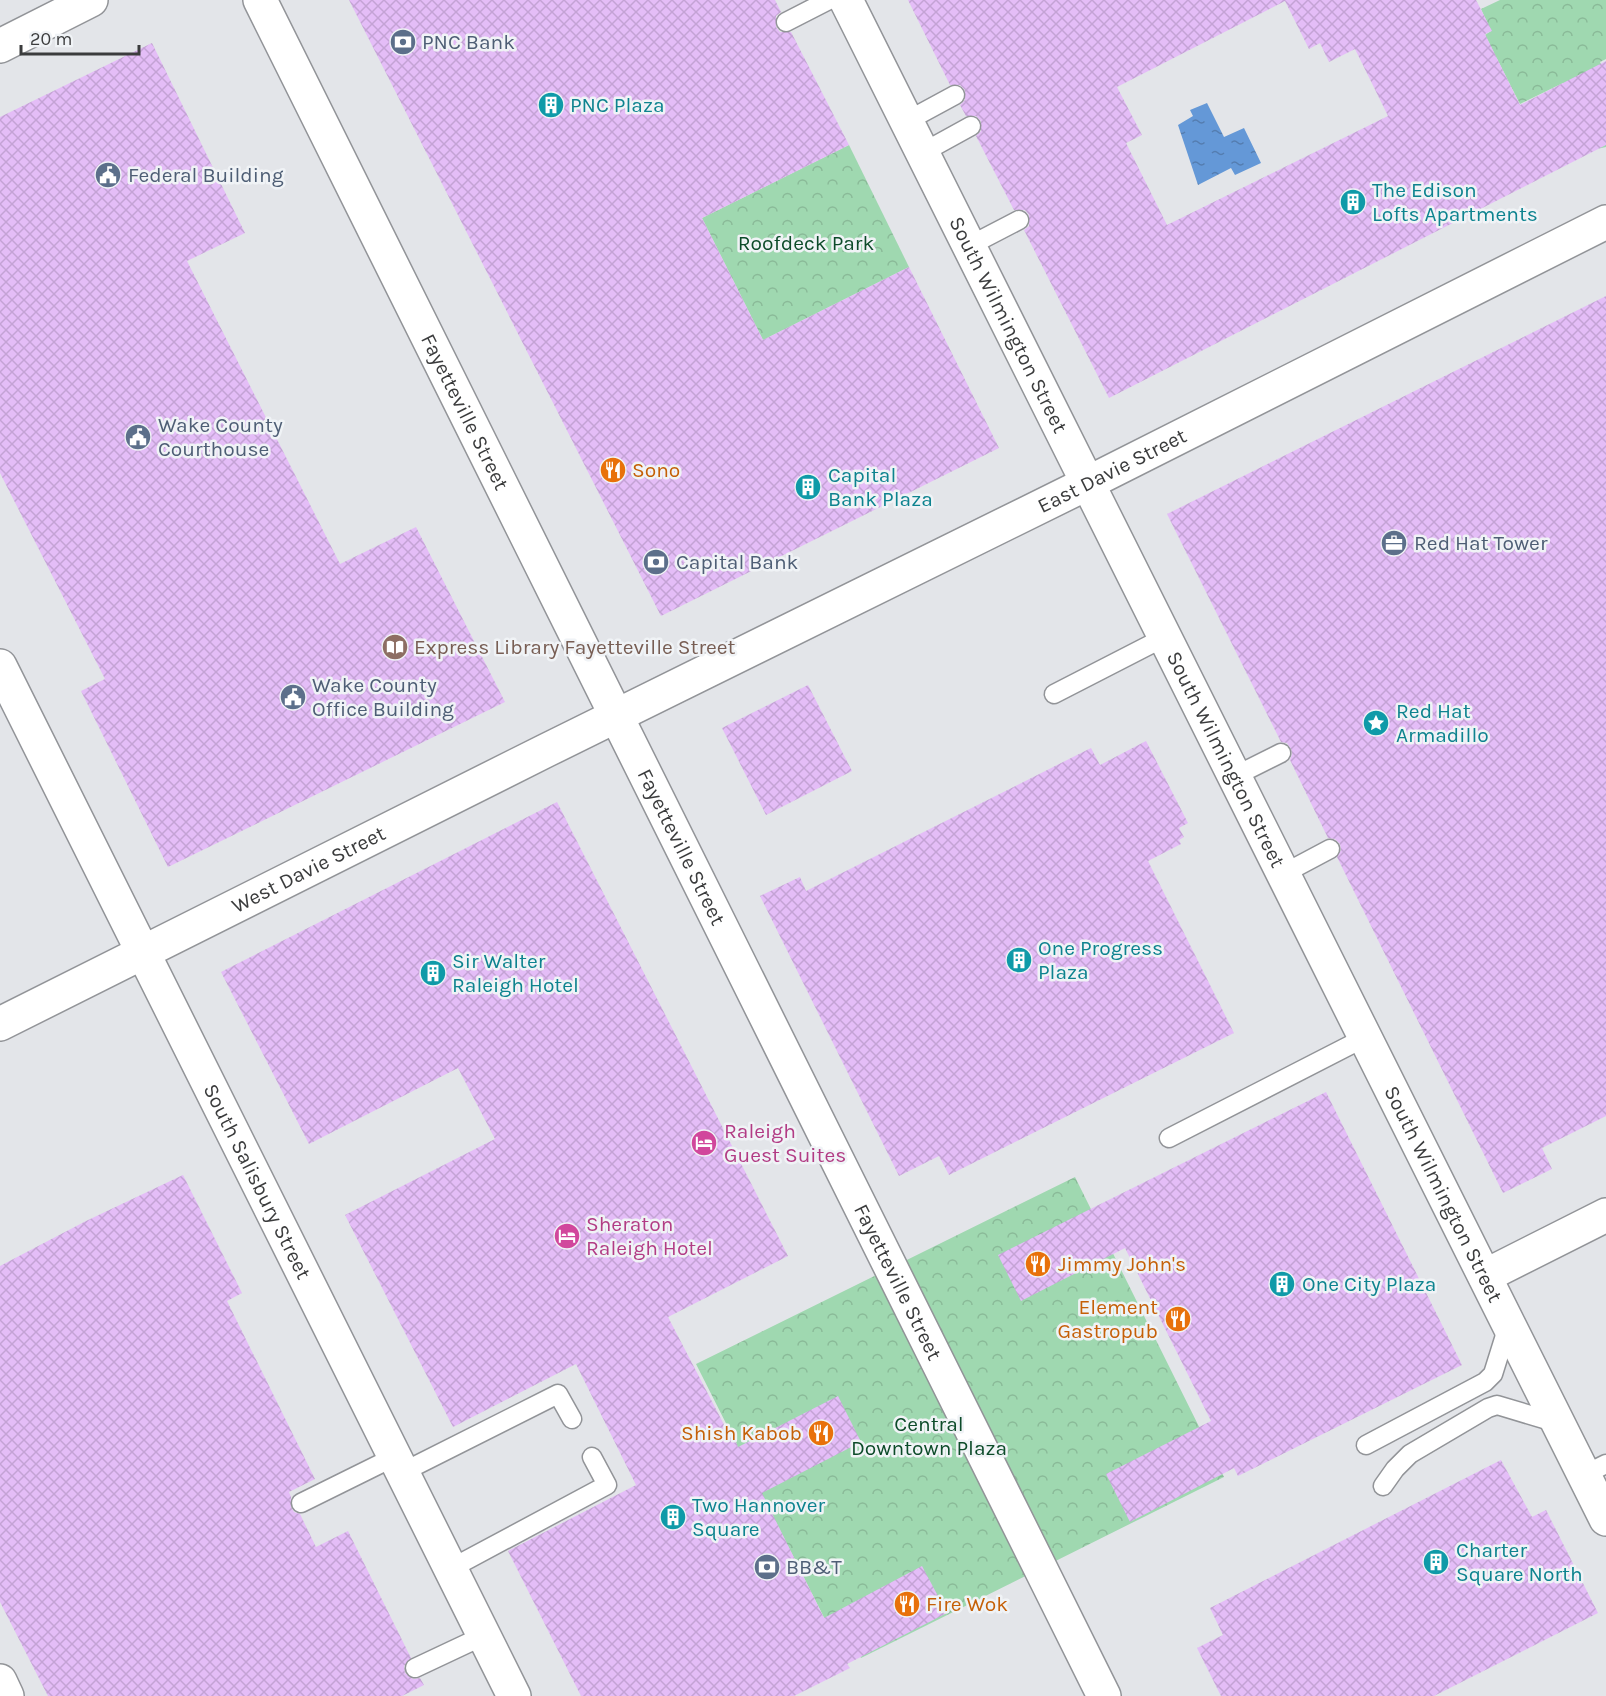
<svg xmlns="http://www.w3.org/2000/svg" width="1606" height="1696" font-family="Karla,sans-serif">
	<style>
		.park { fill: url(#park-crowns) }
		.water { fill: url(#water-ripples) }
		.building { fill: url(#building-cross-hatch); fill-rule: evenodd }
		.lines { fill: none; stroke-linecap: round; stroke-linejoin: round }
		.lane-casing { stroke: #929498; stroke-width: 21 }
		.street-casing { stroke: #929498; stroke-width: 36 }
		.secondary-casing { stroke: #929498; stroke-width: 36 }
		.lane { stroke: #fff; stroke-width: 18 }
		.street { stroke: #fff; stroke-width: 33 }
		.secondary { stroke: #fff; stroke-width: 33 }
		.labels { text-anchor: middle; stroke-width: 5; stroke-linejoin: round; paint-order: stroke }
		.service-label { font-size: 21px; fill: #4e5e75; stroke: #f0f3f6; text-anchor: start }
		.culture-label { font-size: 21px; fill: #0d838f; stroke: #f0f3f6; text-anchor: start }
		.park-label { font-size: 21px; fill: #0c4b29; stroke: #f0f3f6 }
		.street-label { font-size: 21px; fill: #3b3c3d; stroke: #f0f3f6 }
		.food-label { font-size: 21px; fill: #c56008; stroke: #f0f3f6; text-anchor: start }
		.education-label { font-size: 21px; fill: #785e54; stroke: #f0f3f6; text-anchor: start }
		.hotel-label { font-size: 21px; fill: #b23c85; stroke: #f0f3f6; text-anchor: start }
	</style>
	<defs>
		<pattern id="park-crowns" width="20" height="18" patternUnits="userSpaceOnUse" patternTransform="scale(1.5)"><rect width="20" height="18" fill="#9fd8b0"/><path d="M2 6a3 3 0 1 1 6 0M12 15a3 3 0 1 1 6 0" fill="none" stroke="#8aba98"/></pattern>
		<pattern id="water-ripples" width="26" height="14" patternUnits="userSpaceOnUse" patternTransform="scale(1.5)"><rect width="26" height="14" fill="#6498d7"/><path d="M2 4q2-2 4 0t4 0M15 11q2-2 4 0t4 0" fill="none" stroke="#547db0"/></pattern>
		<pattern id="building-cross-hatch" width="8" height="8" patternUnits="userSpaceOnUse" patternTransform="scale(1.5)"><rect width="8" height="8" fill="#e4bdf7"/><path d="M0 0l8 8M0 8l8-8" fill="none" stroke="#c4a3d5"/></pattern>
	</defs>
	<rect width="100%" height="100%" fill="#e3e5e9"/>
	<!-- park -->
	<g class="park">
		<polygon points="1500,0 1606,0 1606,59 1600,62 1606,73 1606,147 1597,149 1563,83 1520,104 1485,35 1491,31 1481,9"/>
		<polygon points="849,145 909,267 763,340 702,218"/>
		<polygon points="1075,1177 1224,1477 861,1658 854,1645 841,1651 696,1364"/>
	</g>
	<!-- water -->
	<polygon class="water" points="1207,103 1224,137 1244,128 1261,163 1235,175 1231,168 1198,185 1178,125 1193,116 1190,110"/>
	<!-- building -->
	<g class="building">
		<polygon points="349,0 775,0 781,12 776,16 776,27 780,32 791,32 849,145 702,218 763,340 909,267 999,448 661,616"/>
		<path d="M 908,0 L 1476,0 L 1492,31 L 1485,34 L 1520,105 L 1606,61 L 1606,145 L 1109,398 L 1024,230 L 1029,226 L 1029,215 L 1025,210 L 1014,210 L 976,136 L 981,131 L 981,121 L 976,116 L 966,116 L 960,105 L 965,100 L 965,90 L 960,85 L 950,85 ZM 1285,1 L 1309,49 L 1320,43 L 1329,62 L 1355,49 L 1388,116 L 1167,225 L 1126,143 L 1142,135 L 1117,87 Z"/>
		<polygon points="152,43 245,233 187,261 340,564 416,527 505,702 168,867 81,691 105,679 0,473 0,117"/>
		<polygon points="1606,296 1606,1116 1542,1148 1552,1169 1503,1193 1337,857 1341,850 1340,844 1335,839 1328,838 1290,760 1292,754 1291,749 1287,743 1281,742 1167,514"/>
		<polygon points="808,685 852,771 766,815 722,728"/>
		<polygon points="1146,741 1188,823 1179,828 1184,837 1179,840 1181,844 1148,861 1234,1033 949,1175 939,1156 899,1176 760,896 800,877 806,891 1091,748 1100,765"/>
		<polygon points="557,802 788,1256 668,1317 731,1438 734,1437 738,1447 838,1396 861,1442 762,1493 824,1618 922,1566 947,1613 847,1664 850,1668 794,1696 581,1696 508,1551 636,1485 576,1364 453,1427 345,1215 495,1139 458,1068 309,1144 221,972"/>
		<polygon points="1326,1092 1462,1365 1238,1476 1234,1468 1130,1522 1106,1474 1211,1421 1125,1248 1021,1301 998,1255"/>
		<polygon points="183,1175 242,1293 227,1301 315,1479 289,1492 291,1497 291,1507 294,1512 300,1514 316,1547 348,1531 411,1658 404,1666 405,1673 413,1679 420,1678 424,1685 402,1696 48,1696 0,1602 0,1266 86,1221"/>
		<polygon points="1501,1460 1532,1517 1546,1510 1598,1613 1434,1696 1221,1696 1197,1648 1223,1635 1210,1608"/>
	</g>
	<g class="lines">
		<defs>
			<g id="lane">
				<polyline points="786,22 829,0"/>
				<polyline points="907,121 955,95"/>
				<polyline points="922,153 971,126"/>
				<polyline points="969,246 1019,220"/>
				<polyline points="1054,694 1165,637"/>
				<polyline points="1235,776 1281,753"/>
				<polyline points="1283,874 1330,849"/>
				<polyline points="1169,1138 1364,1038"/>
				<polyline points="1366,1445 1485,1382 1493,1374 1508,1326"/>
				<polyline points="401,1473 558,1394 572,1419"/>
				<polyline points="1584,1475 1606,1464"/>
				<polyline points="1383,1486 1395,1469 1410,1454 1488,1408 1497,1405 1557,1423"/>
				<polyline points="301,1503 394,1457"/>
				<polyline points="450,1569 607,1485 592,1457"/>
				<polyline points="415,1668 483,1636"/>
			</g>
			<g id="street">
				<path id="s1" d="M 260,0 L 1104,1696"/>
				<polyline points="0,1681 7,1696"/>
			</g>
			<g id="secondary">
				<path id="s2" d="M 846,0 L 1606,1519"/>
				<polyline points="0,46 91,0"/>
				<path id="s3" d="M 0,666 L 514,1696"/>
				<path id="s4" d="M 0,1024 L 547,750 L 1088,483 L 1606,222"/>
				<polyline points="1485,1276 1606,1215"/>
			</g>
		</defs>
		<!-- lane casing -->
		<use href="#lane" class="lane-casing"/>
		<!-- street casing -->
		<use href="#street" class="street-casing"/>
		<!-- secondary casing -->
		<use href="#secondary" class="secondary-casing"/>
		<!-- lane -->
		<use href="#lane" class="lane"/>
		<!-- street -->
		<use href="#street" class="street"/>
		<!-- secondary -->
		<use href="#secondary" class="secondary"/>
	</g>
	<!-- icons -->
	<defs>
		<symbol id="bank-disc" viewBox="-11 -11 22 22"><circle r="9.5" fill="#5c6f8a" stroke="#f0f3f6"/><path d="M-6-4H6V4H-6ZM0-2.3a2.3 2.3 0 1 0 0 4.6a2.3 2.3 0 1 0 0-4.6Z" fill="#fff"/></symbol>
		<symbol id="building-disc" viewBox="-11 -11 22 22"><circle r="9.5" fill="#0f9aa8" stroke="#f0f3f6"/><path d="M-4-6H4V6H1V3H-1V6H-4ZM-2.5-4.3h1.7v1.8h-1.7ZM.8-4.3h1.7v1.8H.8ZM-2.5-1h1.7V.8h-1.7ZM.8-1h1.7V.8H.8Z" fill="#fff"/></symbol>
		<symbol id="civic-disc" viewBox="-11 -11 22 22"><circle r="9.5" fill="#5c6f8a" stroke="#f0f3f6"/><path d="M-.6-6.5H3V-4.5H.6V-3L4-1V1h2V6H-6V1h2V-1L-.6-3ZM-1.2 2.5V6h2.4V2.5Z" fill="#fff"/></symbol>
		<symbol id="restaurant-disc" viewBox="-11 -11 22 22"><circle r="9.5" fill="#e8710a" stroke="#f0f3f6"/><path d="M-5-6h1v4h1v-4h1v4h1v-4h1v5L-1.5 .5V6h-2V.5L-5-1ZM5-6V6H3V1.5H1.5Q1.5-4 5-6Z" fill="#fff"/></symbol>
		<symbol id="office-disc" viewBox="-11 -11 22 22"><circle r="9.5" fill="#5c6f8a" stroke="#f0f3f6"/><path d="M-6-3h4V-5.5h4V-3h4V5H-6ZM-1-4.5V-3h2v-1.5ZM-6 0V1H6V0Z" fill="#fff"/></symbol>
		<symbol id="library-disc" viewBox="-11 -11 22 22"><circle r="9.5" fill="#8d6e63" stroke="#f0f3f6"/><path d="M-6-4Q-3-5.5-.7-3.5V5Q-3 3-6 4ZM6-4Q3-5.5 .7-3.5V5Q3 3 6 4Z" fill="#fff"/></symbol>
		<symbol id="sight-disc" viewBox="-11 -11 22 22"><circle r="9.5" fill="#0f9aa8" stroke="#f0f3f6"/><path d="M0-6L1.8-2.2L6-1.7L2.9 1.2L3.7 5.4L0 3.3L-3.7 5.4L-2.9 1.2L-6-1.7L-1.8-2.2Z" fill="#fff"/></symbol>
		<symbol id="hotel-disc" viewBox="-11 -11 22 22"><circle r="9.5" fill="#d1479c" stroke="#f0f3f6"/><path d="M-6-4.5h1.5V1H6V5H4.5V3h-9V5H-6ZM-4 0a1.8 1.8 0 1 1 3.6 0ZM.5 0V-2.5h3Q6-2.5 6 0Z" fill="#fff"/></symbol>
	</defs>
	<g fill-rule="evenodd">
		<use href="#bank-disc" x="388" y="27" width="30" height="30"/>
		<use href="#building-disc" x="536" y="90" width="30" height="30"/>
		<use href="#civic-disc" x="93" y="160" width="30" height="30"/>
		<use href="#building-disc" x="1338" y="187" width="30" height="30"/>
		<use href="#civic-disc" x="123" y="422" width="30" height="30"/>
		<use href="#restaurant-disc" x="598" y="455" width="30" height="30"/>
		<use href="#building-disc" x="793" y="472" width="30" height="30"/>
		<use href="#office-disc" x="1379" y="528" width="30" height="30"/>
		<use href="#bank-disc" x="641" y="547" width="30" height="30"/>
		<use href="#library-disc" x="380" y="632" width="30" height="30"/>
		<use href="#civic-disc" x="278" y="682" width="30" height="30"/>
		<use href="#sight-disc" x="1361" y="708" width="30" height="30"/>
		<use href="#building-disc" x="1004" y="945" width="30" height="30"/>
		<use href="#building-disc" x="418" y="958" width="30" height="30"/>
		<use href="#hotel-disc" x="689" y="1128" width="30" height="30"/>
		<use href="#hotel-disc" x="552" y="1221" width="30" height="30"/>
		<use href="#restaurant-disc" x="1023" y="1249" width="30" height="30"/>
		<use href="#building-disc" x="1267" y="1269" width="30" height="30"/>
		<use href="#restaurant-disc" x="1163" y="1304" width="30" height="30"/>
		<use href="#restaurant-disc" x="806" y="1418" width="30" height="30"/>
		<use href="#building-disc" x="658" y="1502" width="30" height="30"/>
		<use href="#building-disc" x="1421" y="1547" width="30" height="30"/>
		<use href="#bank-disc" x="752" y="1552" width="30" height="30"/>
		<use href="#restaurant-disc" x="892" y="1589" width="30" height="30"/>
	</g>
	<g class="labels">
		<!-- service labels -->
		<g class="service-label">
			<text x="422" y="49">PNC Bank</text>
			<text x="128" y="182">Federal Building</text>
			<text x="158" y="432">Wake County<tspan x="158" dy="24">Courthouse</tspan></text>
			<text x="1414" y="550">Red Hat Tower</text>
			<text x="676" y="569">Capital Bank</text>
			<text x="312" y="692">Wake County<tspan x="312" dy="24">Office Building</tspan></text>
			<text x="786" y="1574">BB&amp;T</text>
		</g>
		<!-- culture labels -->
		<g class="culture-label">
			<text x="570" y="112">PNC Plaza</text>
			<text x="1372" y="197">The Edison<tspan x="1372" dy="24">Lofts Apartments</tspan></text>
			<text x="828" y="482">Capital<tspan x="828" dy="24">Bank Plaza</tspan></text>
			<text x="1396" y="718">Red Hat<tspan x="1396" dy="24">Armadillo</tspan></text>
			<text x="1038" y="955">One Progress<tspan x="1038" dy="24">Plaza</tspan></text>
			<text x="452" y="968">Sir Walter<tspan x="452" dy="24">Raleigh Hotel</tspan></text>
			<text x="1302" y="1291">One City Plaza</text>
			<text x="692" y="1512">Two Hannover<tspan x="692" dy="24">Square</tspan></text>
			<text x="1456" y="1557">Charter<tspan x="1456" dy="24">Square North</tspan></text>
		</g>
		<!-- park labels -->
		<g class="park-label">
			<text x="806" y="250">Roofdeck Park</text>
			<text x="929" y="1431">Central<tspan x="929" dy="24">Downtown Plaza</tspan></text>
		</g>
		<!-- street labels -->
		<g class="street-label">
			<text dy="7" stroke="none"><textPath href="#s2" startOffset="363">South Wilmington Street</textPath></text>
			<text dy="7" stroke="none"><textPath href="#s1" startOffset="460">Fayetteville Street</textPath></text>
			<text dy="7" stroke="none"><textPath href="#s4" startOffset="1242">East Davie Street</textPath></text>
			<text dy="7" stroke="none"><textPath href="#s2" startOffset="849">South Wilmington Street</textPath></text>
			<text dy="7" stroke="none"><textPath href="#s1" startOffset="946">Fayetteville Street</textPath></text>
			<text dy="7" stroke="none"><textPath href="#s4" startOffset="345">West Davie Street</textPath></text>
			<text dy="7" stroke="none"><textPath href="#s3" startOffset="576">South Salisbury Street</textPath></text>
			<text dy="7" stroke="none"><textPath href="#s2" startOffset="1335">South Wilmington Street</textPath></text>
			<text dy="7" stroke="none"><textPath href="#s1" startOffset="1432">Fayetteville Street</textPath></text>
		</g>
		<!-- food labels -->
		<g class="food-label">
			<text x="632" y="477">Sono</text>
			<text x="1058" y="1271">Jimmy John's</text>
			<text x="1158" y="1314" text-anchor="end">Element<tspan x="1158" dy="24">Gastropub</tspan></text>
			<text x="802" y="1440" text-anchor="end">Shish Kabob</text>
			<text x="926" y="1611">Fire Wok</text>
		</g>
		<!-- education labels -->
		<g class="education-label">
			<text x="414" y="654">Express Library Fayetteville Street</text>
		</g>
		<!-- hotel labels -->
		<g class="hotel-label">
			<text x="724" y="1138">Raleigh<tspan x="724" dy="24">Guest Suites</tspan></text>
			<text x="586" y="1231">Sheraton<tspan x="586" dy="24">Raleigh Hotel</tspan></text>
		</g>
	</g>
	<!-- scale -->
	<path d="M21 45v9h118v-9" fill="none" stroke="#3b3c3d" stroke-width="3"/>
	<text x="30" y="45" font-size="18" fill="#3b3c3d" stroke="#f0f3f6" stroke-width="4.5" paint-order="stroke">20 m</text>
</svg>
